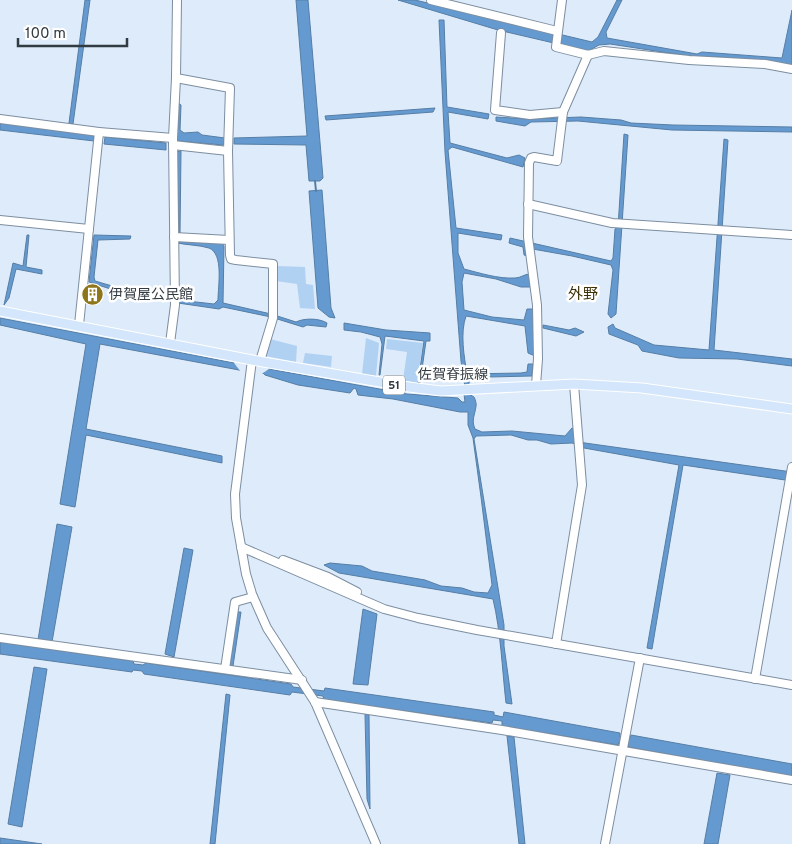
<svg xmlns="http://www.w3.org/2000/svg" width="792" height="844" font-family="Overpass,'Noto Sans JP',sans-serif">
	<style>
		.green { fill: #b1d1f3 }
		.water { fill: #659ad0; stroke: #567ea5 }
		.pier { fill: #ddebfb }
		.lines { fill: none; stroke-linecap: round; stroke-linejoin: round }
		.stream { stroke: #567ea5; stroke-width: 2 }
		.minor-casing { stroke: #7d8ea0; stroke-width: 10 }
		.major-casing { stroke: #fff; stroke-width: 11 }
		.minor { stroke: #fff; stroke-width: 8 }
		.major { stroke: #d3e6fc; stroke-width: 9 }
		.labels { text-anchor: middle; stroke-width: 5; stroke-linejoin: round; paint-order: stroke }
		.shield { fill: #fff; stroke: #70767b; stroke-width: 1 }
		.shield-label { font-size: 12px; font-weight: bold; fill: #333b42 }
		.poi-label { font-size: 14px; fill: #333b42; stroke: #fff; text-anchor: start }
		.street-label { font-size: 14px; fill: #333b42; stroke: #fff }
		.neighbourhood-label { font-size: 15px; fill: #3c3005; stroke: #fff }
	</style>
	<rect width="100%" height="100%" fill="#ddebfb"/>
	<!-- green -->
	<g class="green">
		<polygon points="277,266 305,267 306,284 313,285 315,309 300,308 297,284 276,281"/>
		<polygon points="366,338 379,343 376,376 362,374"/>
		<polygon points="270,339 297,346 296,362 265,356"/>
		<polygon points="387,339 423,343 417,383 403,380 407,352 386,349"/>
		<polygon points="305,353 332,356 331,367 303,363"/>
	</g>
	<!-- water -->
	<g class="water">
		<polygon points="85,0 90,0 73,124 69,123"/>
		<polygon points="296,0 308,0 323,178 320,181 309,181 306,145 234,144 234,138 307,136"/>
		<polygon points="398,0 415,0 592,42 598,37 617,0 622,0 606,32 607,38 697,54 702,52 782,58 792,10 792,66 769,61 718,57 695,57 610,44 599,45 588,51 498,30"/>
		<path d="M 439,20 L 444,20 L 447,107 L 489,114 L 488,119 L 448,112 L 450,143 L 507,158 L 519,155 L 525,158 L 523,167 L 452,147 L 448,150 L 456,228 L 502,235 L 501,240 L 458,233 L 458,253 L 464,269 C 480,273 498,279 515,278 C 521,278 524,274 530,274 L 532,287 L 521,287 L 496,279 L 464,273 L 462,282 L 464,310 L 492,317 L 524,320 L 527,309 L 534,309 L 535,356 L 528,353 L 525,326 L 466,316 C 460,333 464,356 467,374 L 521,373 L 527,372 L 528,364 L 533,364 L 532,376 L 489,377 L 470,379 L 468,387 L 465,387 L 461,361 L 445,152 Z"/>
		<polygon points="178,103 181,105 180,130 184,133 198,132 202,135 225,138 223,145 178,141 176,139"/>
		<polygon points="435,108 433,112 326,120 325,116"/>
		<polygon points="496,117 528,119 581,117 621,120 631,123 673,125 792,127 792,132 672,130 578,121 531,122 525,126 496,121"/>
		<polygon points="0,122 94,134 94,141 0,130"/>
		<polygon points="624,134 628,135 616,314 611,318 608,314 613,270 611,265 572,256 527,248 527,256 524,255 523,247 509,243 510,238 611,261 613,258 615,229 618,227"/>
		<polygon points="105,137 166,143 166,150 104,144"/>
		<polygon points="724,139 728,140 714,350 792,359 792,366 737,359 679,358 642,351 638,345 609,334 608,327 613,324 615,328 654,345 709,350"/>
		<polygon points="181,150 180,234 176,234 176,153"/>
		<polygon points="322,190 331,308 335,318 329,317 318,308 309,191"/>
		<polygon points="27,235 29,235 26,267 42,270 42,274 16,269 9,298 4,305 13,263 23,266"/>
		<polygon points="94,235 131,236 130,239 98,240 94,277 95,281 150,297 135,297 89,282"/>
		<path d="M 177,240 L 222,243 L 224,246 L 223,303 L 271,314 L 296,322 C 304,318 319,318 327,323 L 326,327 L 307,325 L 303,327 L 271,317 L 223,307 L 219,309 L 178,303 L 178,300 L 214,304 L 218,300 C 218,286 224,254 209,248 C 199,245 187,245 177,243 Z"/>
		<path d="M 0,318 L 234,363 L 236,365 L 267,370 L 269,369 L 407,394 L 458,398 L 462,402 L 465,402 L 464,394 L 469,394 L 474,397 C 475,398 477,406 476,406 C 475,415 471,420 475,429 L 482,432 L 512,431 L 565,436 L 572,428 L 574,428 L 575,440 L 585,443 L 792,472 L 792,481 L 683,465 L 652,649 L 647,648 L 679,465 L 584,448 L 572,443 L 551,444 L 537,440 L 528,440 L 511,435 L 476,436 L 474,439 L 504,625 L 504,646 L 512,704 L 506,703 C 502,668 501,633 493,599 L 339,573 L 324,565 L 330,563 L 362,566 L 372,571 L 425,580 L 441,586 L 462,588 L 474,592 L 488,593 L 492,585 L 481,497 L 473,438 L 468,425 L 468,412 L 460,412 L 393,399 L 358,395 L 356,389 L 354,388 L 350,393 L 298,385 L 265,375 L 263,373 L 239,370 L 100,344 L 86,429 L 222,456 L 222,463 L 86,435 L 75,507 L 60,504 L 86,344 L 0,325 Z"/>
		<polygon points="344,323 386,330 430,333 430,341 426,341 420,383 418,383 424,341 385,336 380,375 379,375 382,344 380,337 361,332 344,330"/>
		<polygon points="543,325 569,330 575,328 584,332 576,336 543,328"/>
		<polygon points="57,524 72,527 52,642 38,640"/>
		<polygon points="184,548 193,550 174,657 165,654"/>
		<polygon points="363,609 377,614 368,685 353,684"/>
		<polygon points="237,612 241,612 233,666 230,665"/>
		<polygon points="0,642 133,661 134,664 143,665 146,663 291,684 293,687 324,691 325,688 494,712 494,715 503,717 504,712 620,733 620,737 629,740 631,735 792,764 792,777 628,747 628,743 619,742 618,745 502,726 502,721 493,720 492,723 324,700 323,696 292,692 290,695 144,674 142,671 133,670 132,672 0,654"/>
		<polygon points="34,667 47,669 22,827 8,824"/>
		<polygon points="226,694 230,695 215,844 210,844"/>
		<polygon points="365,714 369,715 370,809 367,799"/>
		<polygon points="507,736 514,737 525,844 519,844"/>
		<polygon points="717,773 730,775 718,844 704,844"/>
		<polygon points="0,838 42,844 0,844"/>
	</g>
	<!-- pier -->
	<polygon class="pier" points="234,363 262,367 269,369 260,375 241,372"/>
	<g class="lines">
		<!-- stream -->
		<g class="stream">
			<polyline points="315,181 316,191"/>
			<polyline points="150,297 172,301"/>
		</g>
		<defs>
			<g id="minor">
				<polyline points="431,0 557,31"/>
				<polyline points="562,0 556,47 588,55 604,51 689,60 765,64 792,69"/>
				<polyline points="501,33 495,110 530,115 563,112"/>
				<polyline points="176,78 230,88 228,151 230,255 231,259 236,260 273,264 273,318 260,361"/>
				<polyline points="0,119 99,132 173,138"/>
				<polyline points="173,145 228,151"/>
				<polyline points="528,204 612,223 792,235"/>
				<polyline points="0,220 89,229"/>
				<polyline points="174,237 229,240"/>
				<polyline points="79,325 99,132"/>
				<polyline points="170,343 175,305 173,138 176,78 177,0"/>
				<polyline points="252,360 235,494 236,518 246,574 252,594 267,628 315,702 376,844"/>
				<polyline points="536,385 538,359 537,305 528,237 529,163 531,158 534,157 557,161 563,112 588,55"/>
				<polyline points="241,547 384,609 418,618 477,630 792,685"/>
				<polyline points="283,560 328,577 357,592"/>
				<polyline points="0,638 302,680"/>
				<polyline points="556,644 582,485 574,384"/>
				<polyline points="225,669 235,602 253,597"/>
				<polyline points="755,679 792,467"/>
				<polyline points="315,702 502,730 792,780"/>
				<polyline points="605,844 640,658"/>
			</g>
			<polyline id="major" points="0,311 252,360 409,387 441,391 574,384 642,388 792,409"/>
		</defs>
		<!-- minor casing -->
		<use href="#minor" class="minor-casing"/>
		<!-- major casing -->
		<use href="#major" class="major-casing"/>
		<!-- minor -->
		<use href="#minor" class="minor"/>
		<!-- major -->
		<use href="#major" class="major"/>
	</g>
	<!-- icons -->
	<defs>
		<symbol id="building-disc" viewBox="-11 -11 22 22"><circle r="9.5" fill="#8e7519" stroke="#fff"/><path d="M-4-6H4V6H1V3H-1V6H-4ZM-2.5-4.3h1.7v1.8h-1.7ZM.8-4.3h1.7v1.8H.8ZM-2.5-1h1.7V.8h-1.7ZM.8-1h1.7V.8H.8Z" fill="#fff"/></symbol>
	</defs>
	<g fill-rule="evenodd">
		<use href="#building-disc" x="80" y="282" width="25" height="25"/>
	</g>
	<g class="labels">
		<!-- shield labels -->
		<rect class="shield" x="383" y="375.5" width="22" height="19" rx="4"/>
		<g class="shield-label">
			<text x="394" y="389">51</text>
		</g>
		<!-- poi labels -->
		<g class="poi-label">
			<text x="109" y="299">伊賀屋公民館</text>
		</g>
		<!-- street labels -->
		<g class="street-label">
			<text x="453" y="379">佐賀脊振線</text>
		</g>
		<!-- neighbourhood labels -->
		<g class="neighbourhood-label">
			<text x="583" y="299">外野</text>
		</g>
	</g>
	<!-- scale -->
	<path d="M18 38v8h109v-8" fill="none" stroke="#333b42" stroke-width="2.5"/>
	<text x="25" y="38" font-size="15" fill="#333b42" stroke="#ffffff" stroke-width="4" paint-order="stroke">100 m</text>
</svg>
